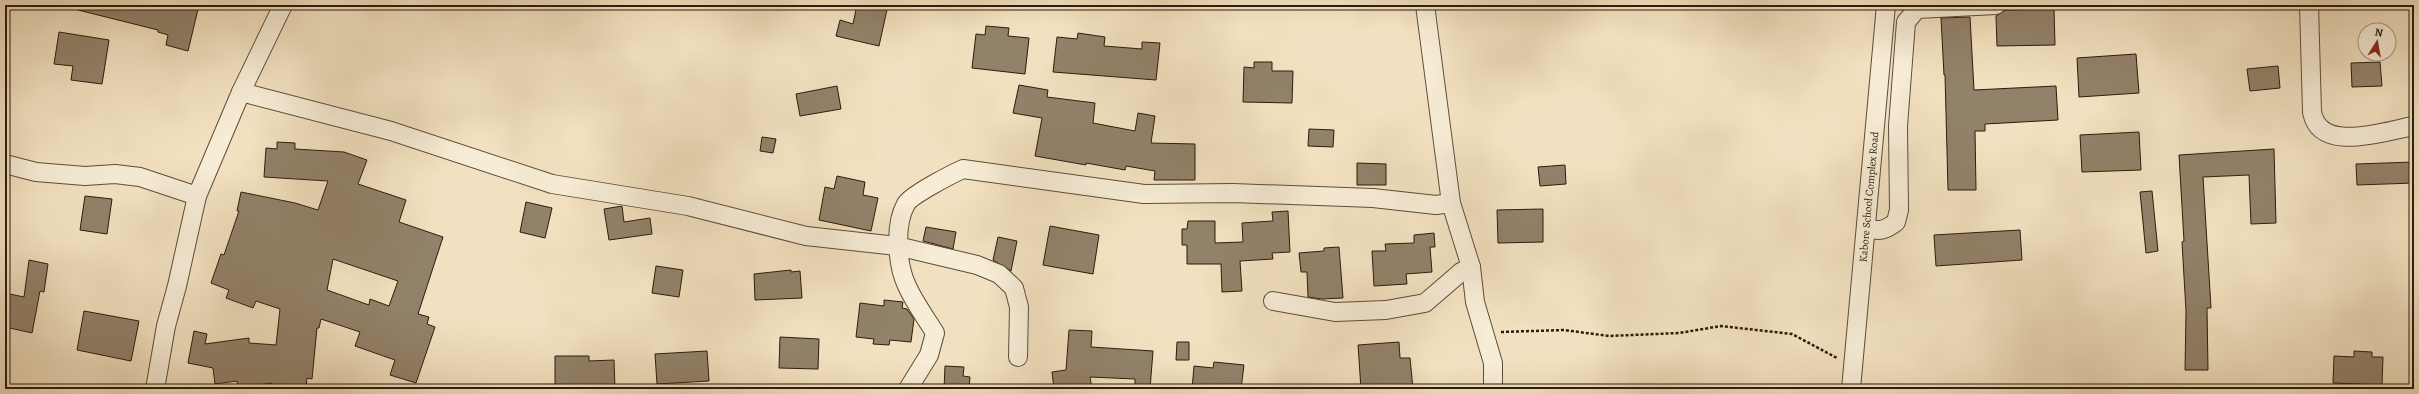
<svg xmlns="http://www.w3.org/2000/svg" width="2419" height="394" font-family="Alegreya,serif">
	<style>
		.building { fill: #92826a; stroke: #2b1c0c; fill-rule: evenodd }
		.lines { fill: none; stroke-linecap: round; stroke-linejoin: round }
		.minor-casing { stroke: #5d4d39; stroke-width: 20 }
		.path { stroke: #2b1c0c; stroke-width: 2.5; stroke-dasharray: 3 2; stroke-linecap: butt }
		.minor { stroke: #f7ecd6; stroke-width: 18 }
		.labels { text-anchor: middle; stroke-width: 3; stroke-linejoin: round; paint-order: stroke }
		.street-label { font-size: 11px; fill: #2b1c0c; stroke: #f7ecd6 }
	</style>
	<rect width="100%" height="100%" fill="#f2e1c0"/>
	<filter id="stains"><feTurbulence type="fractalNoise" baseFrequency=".005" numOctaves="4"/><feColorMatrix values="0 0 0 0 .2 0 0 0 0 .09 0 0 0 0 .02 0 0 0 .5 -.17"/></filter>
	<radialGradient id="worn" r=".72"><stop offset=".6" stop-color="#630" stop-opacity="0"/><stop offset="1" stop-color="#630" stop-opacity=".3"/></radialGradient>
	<!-- building -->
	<g class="building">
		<polygon points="79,5 199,5 188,51 166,45 168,35 158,32 158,30 78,10"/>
		<polygon points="857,5 888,5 879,46 836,36 840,20 853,24"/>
		<polygon points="2054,9 2055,45 1997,46 1996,16 2005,10"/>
		<polygon points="1970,17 1974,90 2056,86 2058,120 1985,124 1985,131 1975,131 1976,190 1948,190 1945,75 1944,75 1941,18"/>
		<polygon points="986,26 1009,28 1008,36 1029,38 1025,74 972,68 976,34 985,35"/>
		<polygon points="59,32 109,40 102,84 71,80 73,66 54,64"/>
		<polygon points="1078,33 1105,37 1104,46 1142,49 1142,42 1160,43 1156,80 1053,72 1057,37 1077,39"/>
		<polygon points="2136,54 2139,93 2079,97 2077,58"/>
		<polygon points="1254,62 1272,62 1272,71 1293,71 1292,103 1243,102 1244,67 1254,68"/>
		<polygon points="2380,62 2382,86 2352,87 2351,63"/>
		<polygon points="2278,66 2280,88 2250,91 2247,69"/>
		<polygon points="1019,85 1048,90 1047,97 1095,103 1093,123 1135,131 1138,113 1155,116 1151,143 1195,144 1195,180 1154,180 1155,171 1126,166 1125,170 1086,163 1086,165 1035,156 1042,118 1013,113"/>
		<polygon points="837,86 841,109 800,116 796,94"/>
		<polygon points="1309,129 1334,130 1333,147 1308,146"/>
		<polygon points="2139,132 2141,170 2082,172 2080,135"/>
		<polygon points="762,137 776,139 773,153 760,151"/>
		<path d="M 277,142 L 295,143 L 295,149 L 344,152 L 367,160 L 358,184 L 406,200 L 399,222 L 443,237 L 418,314 L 429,317 L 427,324 L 435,327 L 416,383 L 390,375 L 395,360 L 355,346 L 360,332 L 321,319 L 319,328 L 317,328 L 312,379 L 307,378 L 306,389 L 272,389 L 272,383 L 238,388 L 237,381 L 215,384 L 213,368 L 188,363 L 194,331 L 207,334 L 205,344 L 249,338 L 249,343 L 276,345 L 280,309 L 256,301 L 253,308 L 226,298 L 229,290 L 211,283 L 221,254 L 224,255 L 239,211 L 237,211 L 241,192 L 295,203 L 318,210 L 328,181 L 264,177 L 266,148 L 277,149 ZM 333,259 L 398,281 L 389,306 L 370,299 L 369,305 L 327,290 Z"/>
		<polygon points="2274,149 2276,223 2251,224 2249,175 2203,177 2211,308 2207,308 2208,370 2185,370 2186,311 2182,242 2184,241 2179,155"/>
		<polygon points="2414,162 2414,183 2357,185 2356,164"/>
		<polygon points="1357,163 1386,164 1386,185 1357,185"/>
		<polygon points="1565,165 1566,184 1540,186 1538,167"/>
		<polygon points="837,176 865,182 863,195 878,198 871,231 819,220 825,187 834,189"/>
		<polygon points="2152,191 2158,251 2146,253 2140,192"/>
		<polygon points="85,196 112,199 107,234 80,230"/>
		<polygon points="526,202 552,208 545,238 520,232"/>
		<polygon points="622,206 624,222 650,218 652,234 609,240 604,209"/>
		<polygon points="1543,209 1543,242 1498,243 1497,210"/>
		<polygon points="1288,211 1290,252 1272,253 1273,259 1240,261 1242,291 1222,292 1221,264 1187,264 1187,245 1182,245 1182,229 1187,229 1188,221 1215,221 1215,243 1243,242 1242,223 1273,221 1272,212"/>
		<polygon points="1050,226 1099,235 1093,274 1043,265"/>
		<polygon points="926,227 956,232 953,249 923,241"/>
		<polygon points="2020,230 2022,260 1936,266 1934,235"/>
		<polygon points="1434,233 1435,247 1430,247 1432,272 1406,274 1407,284 1374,286 1372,251 1386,251 1385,244 1414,243 1414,235"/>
		<polygon points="998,237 1017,241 1011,271 993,260"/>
		<polygon points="1339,247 1343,298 1322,299 1308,297 1307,272 1301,272 1299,253 1324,251 1324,248"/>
		<polygon points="29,260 48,264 44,292 40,291 32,333 5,327 5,293 24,297"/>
		<polygon points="656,266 683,270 679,297 652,293"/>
		<polygon points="791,270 791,272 800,271 802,298 755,300 754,274"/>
		<polygon points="884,300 903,302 902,308 907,309 914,319 911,342 890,340 889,345 873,344 874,339 856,337 860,303 884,306"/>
		<polygon points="84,311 139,321 131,361 77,350"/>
		<polygon points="1069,330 1092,331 1091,347 1153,351 1150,389 1135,389 1135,379 1090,377 1092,389 1054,389 1052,372 1066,370"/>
		<polygon points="780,337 819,339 818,369 779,368"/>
		<polygon points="1177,342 1189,342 1189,360 1176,360"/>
		<polygon points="1399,342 1400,358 1410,358 1413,389 1361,389 1358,345"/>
		<polygon points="707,351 709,381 657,384 655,354"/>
		<polygon points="2354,351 2372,352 2372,357 2383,357 2382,385 2333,383 2334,356 2354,357"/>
		<polygon points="555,356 589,356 589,361 614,360 615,389 555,389"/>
		<polygon points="1214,362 1244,365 1241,389 1192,389 1194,366 1213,368"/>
		<polygon points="945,366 964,367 963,376 970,377 969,389 944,389"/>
	</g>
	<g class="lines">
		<defs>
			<g id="minor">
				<polyline points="1425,5 1451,203 1471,267 1475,302 1493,363 1493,389"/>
				<path d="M 2309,5 L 2312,112 C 2320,155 2387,130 2414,126"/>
				<polyline points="241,92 391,131 552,184 688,206 806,236 897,246 977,265 999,274 1014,288 1019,307 1018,357"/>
				<polyline points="5,164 36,172 85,176 115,174 140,177 197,196"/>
				<path d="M 1867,228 C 1879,232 1886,230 1896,222 L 1899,210 L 1898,126 L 1906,22 L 1917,9 L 1996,5"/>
				<polyline points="1273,301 1335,312 1386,310 1425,303 1461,272 1471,267"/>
				<polyline points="155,389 166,326 177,286 197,196 241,92 283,5"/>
				<path d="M 908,389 L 929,355 L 935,333 C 926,318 914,302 907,286 C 897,265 894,225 906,204 C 911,195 952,174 963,169 L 1144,194 L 1233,193 L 1373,198 L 1436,205 L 1451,203"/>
				<path id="s1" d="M 1851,389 L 1886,5"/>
			</g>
		</defs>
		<!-- minor casing -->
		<use href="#minor" class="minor-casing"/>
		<!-- path -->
		<polyline class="path" points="1501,332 1564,330 1609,336 1679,333 1721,326 1792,334 1837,358"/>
		<!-- minor -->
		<use href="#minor" class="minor"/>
	</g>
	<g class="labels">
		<!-- street labels -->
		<g class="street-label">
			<text dy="4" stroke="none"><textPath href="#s1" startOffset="193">Kabore School Complex Road</textPath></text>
		</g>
	</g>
	<!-- margin -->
	<rect width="2419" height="394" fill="none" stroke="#f2e1c0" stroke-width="20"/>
	<rect x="6" y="6" width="2407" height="382" fill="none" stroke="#2b1c0c" stroke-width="2"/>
	<rect x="10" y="10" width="2399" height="374" fill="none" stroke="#2b1c0c"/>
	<!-- north arrow -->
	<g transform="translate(2377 42) rotate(11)"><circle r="19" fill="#f7ecd6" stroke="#a59985"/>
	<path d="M0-3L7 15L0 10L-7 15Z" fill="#8f2418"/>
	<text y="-6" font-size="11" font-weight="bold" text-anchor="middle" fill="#2b1c0c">N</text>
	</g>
	<rect width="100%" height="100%" filter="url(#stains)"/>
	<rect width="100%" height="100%" fill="url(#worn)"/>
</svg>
